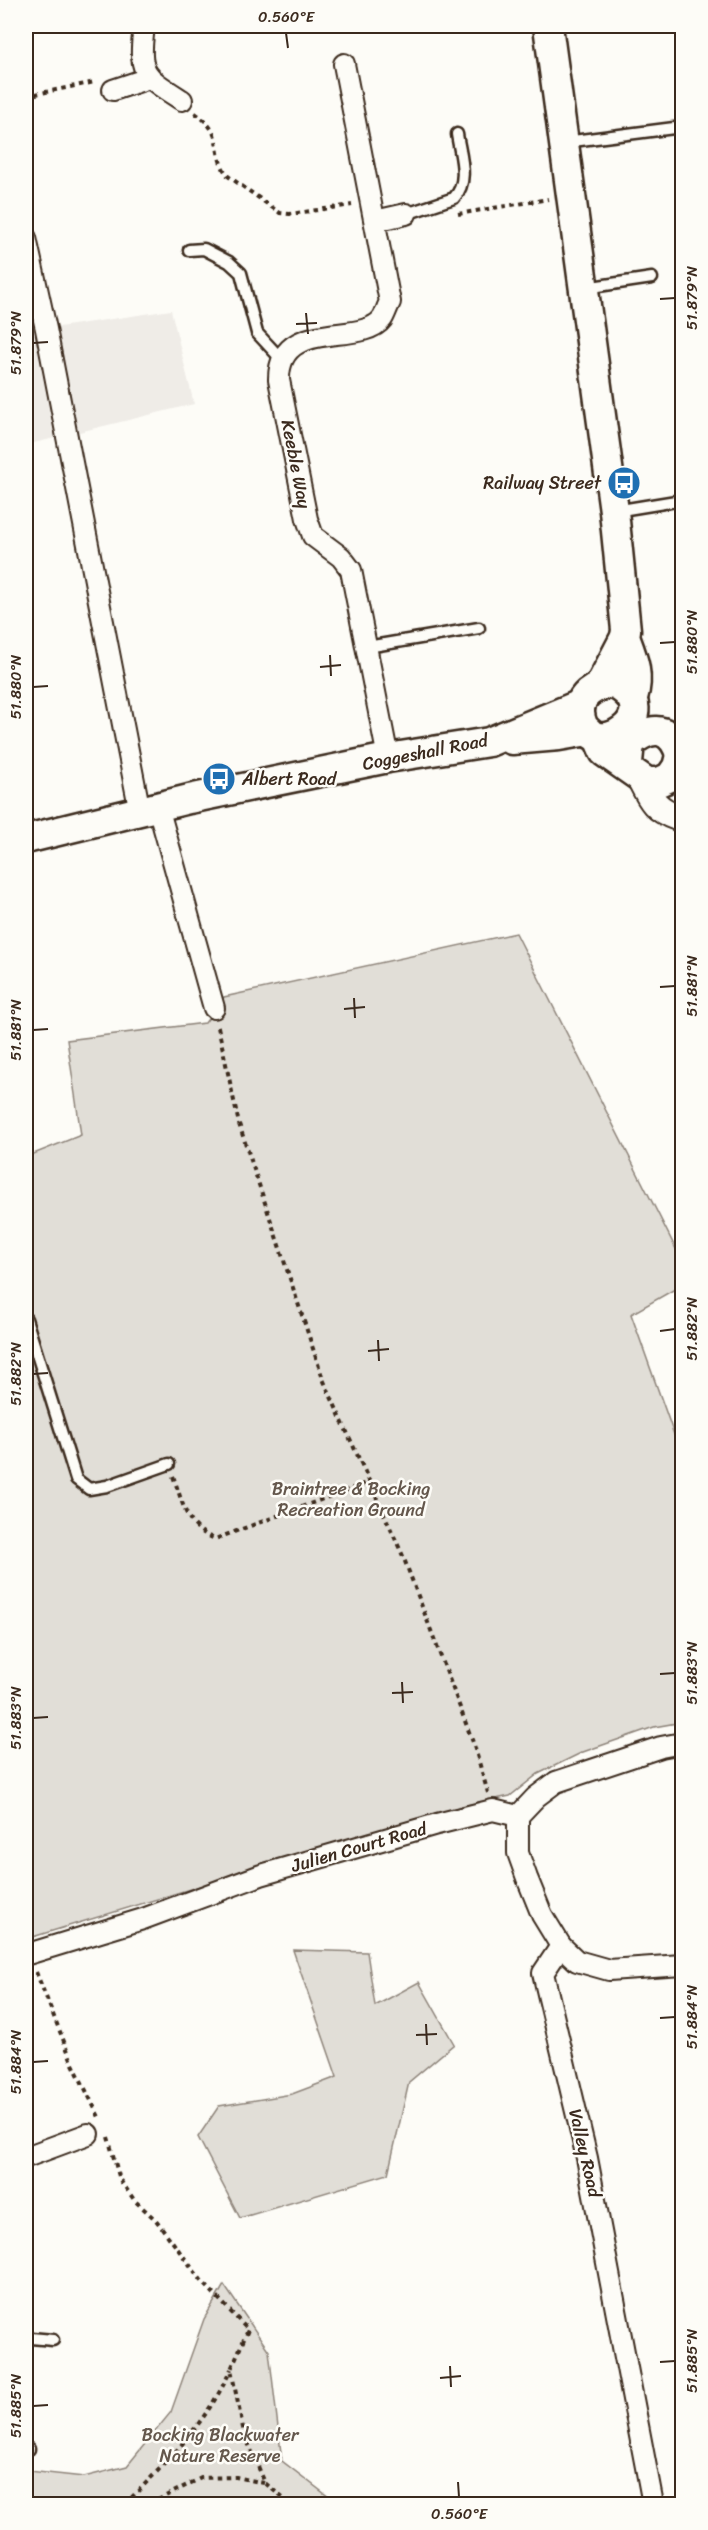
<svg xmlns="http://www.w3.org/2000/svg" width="708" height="2530" font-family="Sriracha,sans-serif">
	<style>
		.built { fill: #efece7 }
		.green { fill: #e1ded7; stroke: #8e847a; stroke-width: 1.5 }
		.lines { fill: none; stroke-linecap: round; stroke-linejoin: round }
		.service-casing { stroke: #3b2a1e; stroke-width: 15 }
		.minor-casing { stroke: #3b2a1e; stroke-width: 24 }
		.tertiary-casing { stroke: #3b2a1e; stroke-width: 30 }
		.secondary-casing { stroke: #3b2a1e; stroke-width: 33 }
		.path { stroke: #3b2a1e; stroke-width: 4; stroke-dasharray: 4.5 4.5; stroke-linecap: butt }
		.service { stroke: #fdfcf7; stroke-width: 10 }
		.minor { stroke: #fdfcf7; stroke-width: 20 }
		.tertiary { stroke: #fdfcf7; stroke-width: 26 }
		.secondary { stroke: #fdfcf7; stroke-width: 28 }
		.ticks { fill: none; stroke: #3b2a1e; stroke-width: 2 }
		.labels { text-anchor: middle; stroke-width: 5; stroke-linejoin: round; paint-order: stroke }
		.street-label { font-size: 18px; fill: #3b2a1e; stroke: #fdfcf7 }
		.poi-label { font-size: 18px; fill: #3b2a1e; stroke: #fdfcf7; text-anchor: end }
		.park-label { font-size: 18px; fill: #64574c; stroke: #fdfcf7 }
		.neatline { fill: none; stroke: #3b2a1e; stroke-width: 2 }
		.ticks-label { font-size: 15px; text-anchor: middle; fill: #3b2a1e }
	</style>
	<rect width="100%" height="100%" fill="#fdfcf7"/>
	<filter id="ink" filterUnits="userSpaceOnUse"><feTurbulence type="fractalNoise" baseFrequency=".0167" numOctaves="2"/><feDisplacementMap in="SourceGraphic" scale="12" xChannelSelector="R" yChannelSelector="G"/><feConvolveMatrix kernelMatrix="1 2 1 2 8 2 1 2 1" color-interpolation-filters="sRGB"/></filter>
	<g filter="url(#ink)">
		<!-- built -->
		<polygon class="built" points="26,222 46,329 171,310 194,404 26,445"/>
		<!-- green -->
		<g class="green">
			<polygon points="516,933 682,1261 682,1285 631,1314 682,1457 682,1722 654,1727 583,1752 538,1774 510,1796 462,1806 26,1939 26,1157 81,1135 67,1040 205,1023 224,997"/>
			<polygon points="293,1950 367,1952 375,2006 419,1982 454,2044 409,2082 388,2174 240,2218 198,2137 219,2106 292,2094 337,2077"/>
			<polygon points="224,2285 269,2351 282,2461 338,2504 26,2504 26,2482 29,2471 84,2477 127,2466 171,2412 204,2319"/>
		</g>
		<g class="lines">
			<defs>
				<g id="service">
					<polyline points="565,142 682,127"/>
					<path d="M 406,214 L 454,198 C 470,181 460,155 457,134"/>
					<polyline points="189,250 204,249 229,262 241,273 257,333 283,361"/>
					<polyline points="585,288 652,278"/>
					<polyline points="615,511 682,500"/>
					<polyline points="367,647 479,628"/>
					<polyline points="26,1319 76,1479 89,1489 107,1486 169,1464"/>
					<polyline points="26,2341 31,2338 53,2340"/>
					<polyline points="26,2449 29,2449"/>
				</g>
				<g id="minor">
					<path d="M 144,26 C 138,74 143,75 182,100"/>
					<path d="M 344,64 L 390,302 C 387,307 385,315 382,319 C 361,347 278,316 279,380 L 307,519 L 313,536 L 341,557 L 351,570 L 388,758"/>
					<polyline points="113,90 149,78"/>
					<polyline points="375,221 406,214"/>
					<polyline points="26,238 46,329 140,812"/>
					<polyline points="158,807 214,1008"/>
					<polyline points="518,1816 518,1853 527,1878 542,1915 561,1946 577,1961 609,1970 682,1965"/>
					<polyline points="518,1816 536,1797 556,1782 661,1747 682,1743"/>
					<polyline points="561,1946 543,1973 587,2158 653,2504"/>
					<polyline points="28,1954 143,1919 261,1875 437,1824 493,1810 518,1816"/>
					<polyline points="26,2157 88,2134"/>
				</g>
				<path id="tertiary" d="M 641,780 C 651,800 655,809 677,817"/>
				<g id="secondary">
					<polyline points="548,26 614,511 626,630 625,637 600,685"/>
					<path d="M 625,637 C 633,658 640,675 633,698"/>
					<path d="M 614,684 C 671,713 592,765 581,719 C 575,695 595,685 614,684 Z"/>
					<polyline points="598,738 604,752 647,782 659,782 670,777 677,767 682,748"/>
					<polyline points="512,740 559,736 588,731"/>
					<path d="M 628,762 L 630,743 C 651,726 670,725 680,754"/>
					<polyline points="26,839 189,799 388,758 489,742 581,704"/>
				</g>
			</defs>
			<!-- service casing -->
			<use href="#service" class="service-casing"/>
			<!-- minor casing -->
			<use href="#minor" class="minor-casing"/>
			<!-- tertiary casing -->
			<use href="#tertiary" class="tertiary-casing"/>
			<!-- secondary casing -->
			<use href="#secondary" class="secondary-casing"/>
			<!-- path -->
			<g class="path">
				<polyline points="26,96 95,82"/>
				<path d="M 195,113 C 227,135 209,150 228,176 L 280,213 L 290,214 L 352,205"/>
				<polyline points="458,214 548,199"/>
				<polyline points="218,1027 239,1124 323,1379 403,1556 474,1745 488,1793"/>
				<path d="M 173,1476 C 184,1505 185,1527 215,1539 L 369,1482"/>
				<polyline points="36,1972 73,2064 100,2119"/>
				<polyline points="108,2137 120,2180 135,2201 156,2220 201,2280 248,2330 231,2369 244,2433 265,2483 290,2504"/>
				<path d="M 125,2504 C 166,2463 207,2423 231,2369"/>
				<polyline points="150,2504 201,2478 236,2477 264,2483"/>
			</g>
			<!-- service -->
			<use href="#service" class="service"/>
			<!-- minor -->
			<use href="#minor" class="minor"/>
			<!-- tertiary -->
			<use href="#tertiary" class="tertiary"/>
			<!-- secondary -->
			<use href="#secondary" class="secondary"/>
		</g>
	</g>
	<!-- ticks -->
	<path class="ticks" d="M 286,33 L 288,48M 660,299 L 675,298M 306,313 L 308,334M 296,324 L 317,323M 33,343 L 48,342M 660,643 L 675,642M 330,655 L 331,676M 320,667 L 341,665M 33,687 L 48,686M 660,987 L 675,986M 354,998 L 355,1018M 344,1009 L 365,1007M 33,1030 L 48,1029M 660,1331 L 675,1329M 378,1340 L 379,1361M 368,1351 L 389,1349M 33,1374 L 48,1373M 660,1674 L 675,1673M 402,1682 L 403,1703M 392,1693 L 413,1692M 33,1718 L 48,1717M 660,2018 L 675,2017M 426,2024 L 427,2045M 416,2035 L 437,2034M 33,2062 L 48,2061M 660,2362 L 675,2361M 450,2366 L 451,2387M 440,2378 L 461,2376M 33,2406 L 48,2405M 458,2482 L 459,2497"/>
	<!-- icons -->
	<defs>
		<symbol id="bus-disc" viewBox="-11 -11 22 22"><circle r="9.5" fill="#1f6fb2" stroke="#fdfcf7"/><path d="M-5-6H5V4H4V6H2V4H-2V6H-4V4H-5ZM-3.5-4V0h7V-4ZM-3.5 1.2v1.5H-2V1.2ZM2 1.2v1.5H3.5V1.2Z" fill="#fff"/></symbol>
	</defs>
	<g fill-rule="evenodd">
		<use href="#bus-disc" x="605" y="464" width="38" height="38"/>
		<use href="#bus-disc" x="200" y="760" width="38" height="38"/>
	</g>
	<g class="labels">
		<!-- street labels -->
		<g class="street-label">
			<text transform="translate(296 464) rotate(79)" y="6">Keeble Way</text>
			<text transform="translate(425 752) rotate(-11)" y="6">Coggeshall Road</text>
			<text transform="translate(359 1847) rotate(-16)" y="6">Julien Court Road</text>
			<text transform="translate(585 2153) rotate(77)" y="6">Valley Road</text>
		</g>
		<!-- poi labels -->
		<g class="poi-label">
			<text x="601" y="489">Railway Street</text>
			<text x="242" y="785" text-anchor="start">Albert Road</text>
		</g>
		<!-- park labels -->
		<g class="park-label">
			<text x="351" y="1495">Braintree &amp; Bocking<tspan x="351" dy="21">Recreation Ground</tspan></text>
			<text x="220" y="2441">Bocking Blackwater<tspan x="220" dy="21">Nature Reserve</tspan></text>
		</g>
	</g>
	<!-- margin -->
	<rect width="708" height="2530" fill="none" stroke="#fdfcf7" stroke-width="66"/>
	<rect x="33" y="33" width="642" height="2464" class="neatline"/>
	<g class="ticks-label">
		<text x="286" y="22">0.560°E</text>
		<text transform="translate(692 298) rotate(-90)" y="5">51.879°N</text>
		<text transform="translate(16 343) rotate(-90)" y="5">51.879°N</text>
		<text transform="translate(692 642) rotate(-90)" y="5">51.880°N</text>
		<text transform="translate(16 687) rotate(-90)" y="5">51.880°N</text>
		<text transform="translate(692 986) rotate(-90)" y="5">51.881°N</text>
		<text transform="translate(16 1030) rotate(-90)" y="5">51.881°N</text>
		<text transform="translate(692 1329) rotate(-90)" y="5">51.882°N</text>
		<text transform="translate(16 1374) rotate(-90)" y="5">51.882°N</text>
		<text transform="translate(692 1673) rotate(-90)" y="5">51.883°N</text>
		<text transform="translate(16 1718) rotate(-90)" y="5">51.883°N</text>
		<text transform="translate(692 2017) rotate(-90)" y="5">51.884°N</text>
		<text transform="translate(16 2062) rotate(-90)" y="5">51.884°N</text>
		<text transform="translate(692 2361) rotate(-90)" y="5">51.885°N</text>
		<text transform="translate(16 2406) rotate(-90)" y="5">51.885°N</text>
		<text x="459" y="2519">0.560°E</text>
	</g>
</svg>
